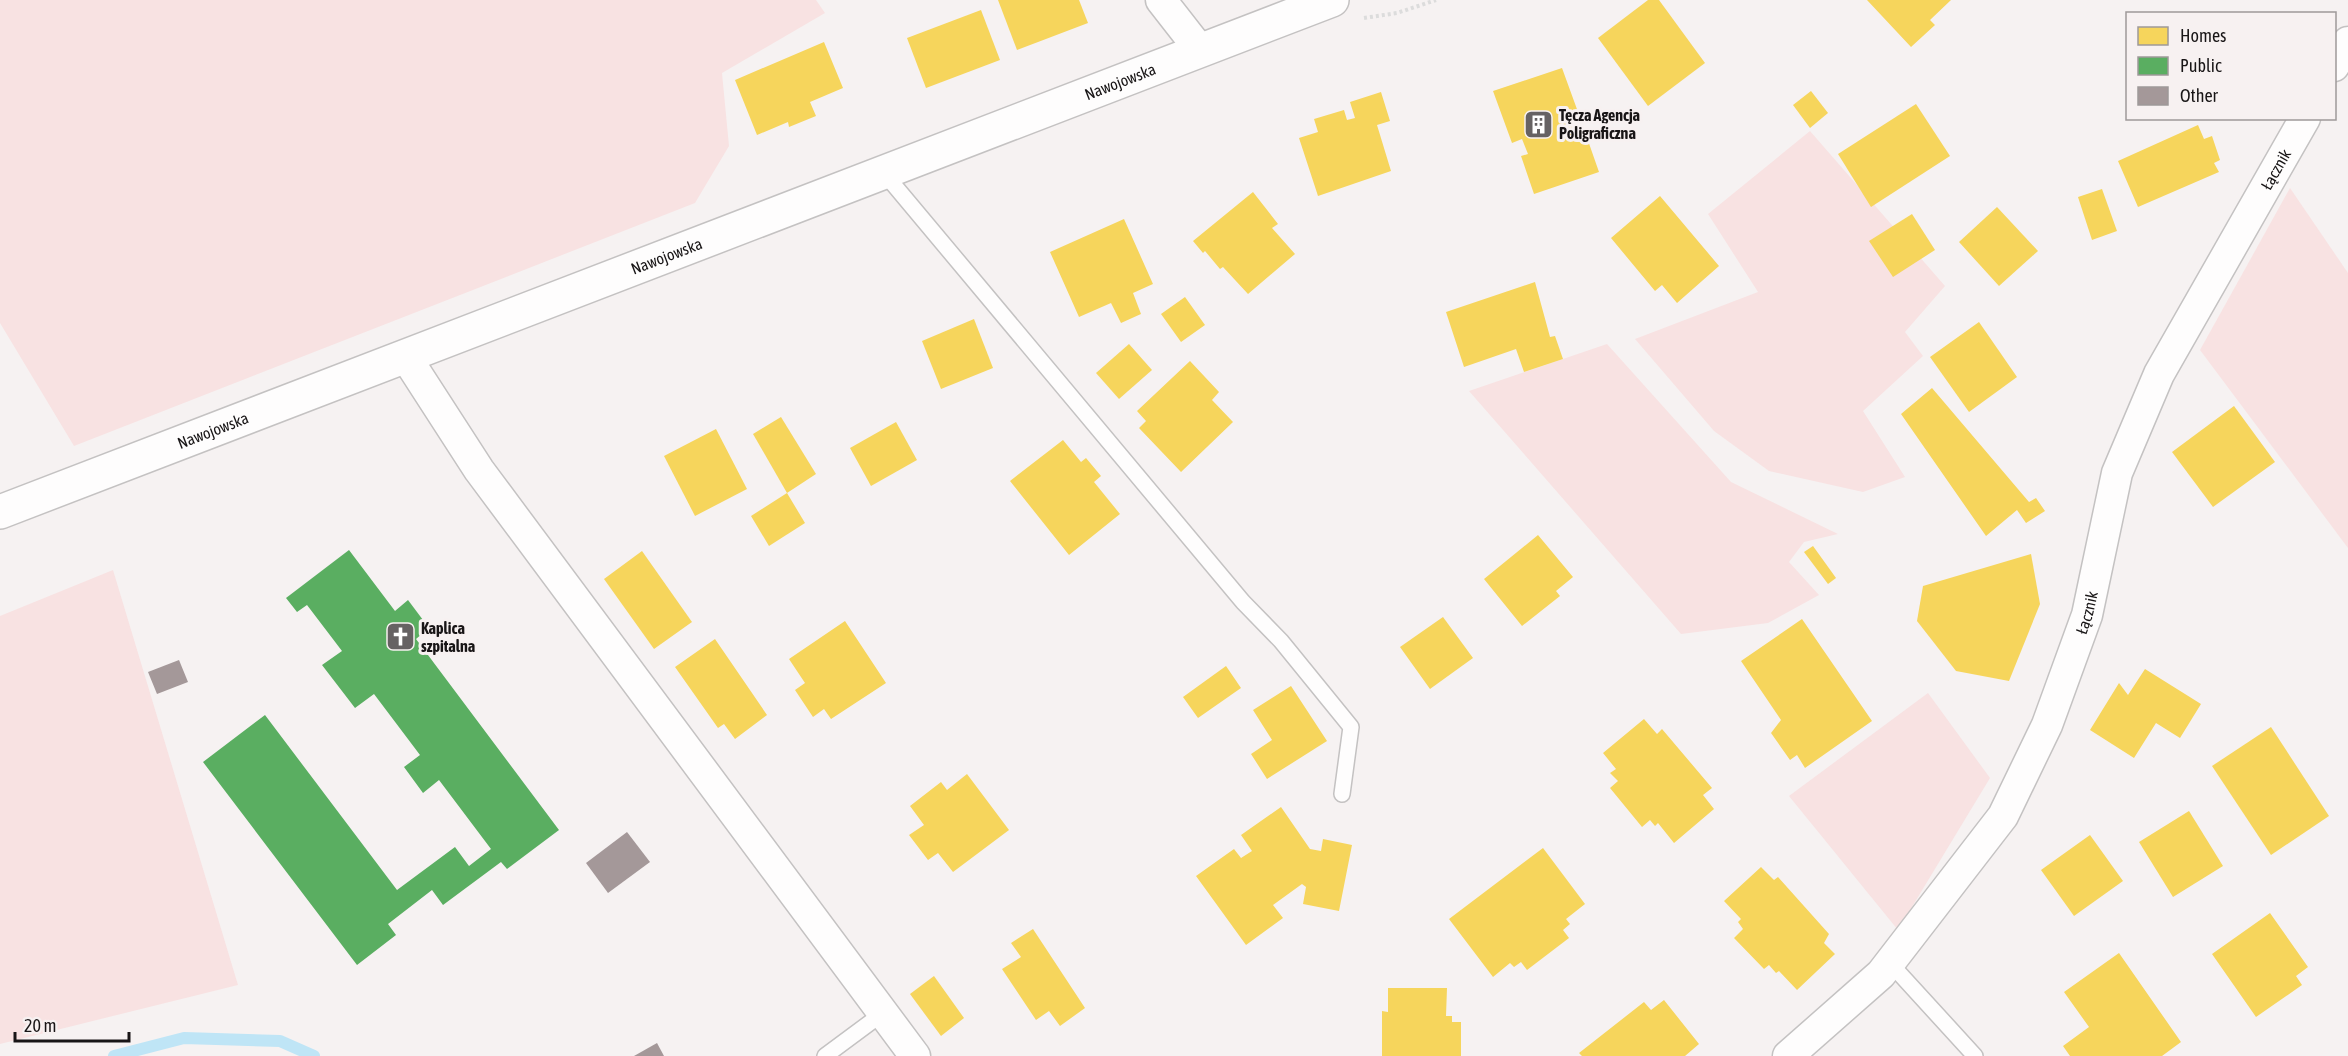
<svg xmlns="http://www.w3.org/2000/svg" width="2348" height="1056" font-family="'Asap Condensed',sans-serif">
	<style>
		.green { fill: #f8e2e2 }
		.homes { fill: #f6d55c }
		.public { fill: #5aae61 }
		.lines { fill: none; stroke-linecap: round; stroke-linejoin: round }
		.stream { stroke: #bfe5f6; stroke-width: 12 }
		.building { fill: #a49899 }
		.lane-casing { stroke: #c4c2c2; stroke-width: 18 }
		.street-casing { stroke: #c4c2c2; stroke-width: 33 }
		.secondary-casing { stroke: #c4c2c2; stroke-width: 36 }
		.path { stroke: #dcdcdc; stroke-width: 4; stroke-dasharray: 3 3; stroke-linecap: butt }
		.lane { stroke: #fefdfd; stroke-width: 15 }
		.street { stroke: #fefdfd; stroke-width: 30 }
		.secondary { stroke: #fefdfd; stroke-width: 33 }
		.labels { text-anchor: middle; stroke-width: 6; stroke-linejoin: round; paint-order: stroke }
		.street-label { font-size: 16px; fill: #181516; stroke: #f7f1f1 }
		.poi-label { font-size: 16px; font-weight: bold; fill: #181516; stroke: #f7f1f1; text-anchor: start }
	</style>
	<rect width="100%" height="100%" fill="#f6f2f2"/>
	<!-- green -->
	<g class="green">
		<polygon points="0,0 816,0 825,13 722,73 729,146 695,203 74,446 0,323"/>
		<polygon points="1810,131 1945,286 1905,332 1923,356 1863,411 1905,477 1863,492 1769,471 1714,431 1635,339 1758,292 1708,214"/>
		<polygon points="2290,188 2348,273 2348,548 2200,350"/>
		<polygon points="1607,344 1731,482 1838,534 1804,542 1789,562 1819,595 1768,623 1681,634 1469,391"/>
		<polygon points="113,570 238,985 0,1044 0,616"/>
		<polygon points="1928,693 1990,778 1898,930 1789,796"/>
	</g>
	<!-- homes -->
	<g class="homes">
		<polygon points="998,0 1079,0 1088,23 1017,50"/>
		<polygon points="1648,0 1659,0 1705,63 1648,106 1598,38"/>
		<polygon points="1867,0 1951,0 1930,20 1935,25 1911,47"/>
		<polygon points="981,10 1000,60 926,88 907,38"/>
		<polygon points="824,42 843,88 810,102 816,116 789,127 788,122 757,135 735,80"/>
		<polygon points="1562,68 1578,112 1568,116 1575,136 1585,132 1599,172 1534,194 1521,156 1528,154 1522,139 1512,143 1493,91"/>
		<polygon points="1811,91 1828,113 1810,128 1793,105"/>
		<polygon points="1381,92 1390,121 1377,125 1391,171 1318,196 1299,138 1318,132 1314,119 1344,110 1347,120 1355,118 1350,102"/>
		<polygon points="1916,104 1950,156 1871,207 1838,154"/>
		<polygon points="2198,125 2204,139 2212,136 2220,160 2214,163 2219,172 2138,207 2118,161"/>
		<polygon points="2102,189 2117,231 2092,240 2078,197"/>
		<polygon points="1253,192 1278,224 1272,228 1295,254 1248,294 1223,267 1220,269 1205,251 1203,253 1193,241"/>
		<polygon points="1660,196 1719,266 1677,303 1662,285 1655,291 1611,238"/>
		<polygon points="1997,207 2038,251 1999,286 1959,242"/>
		<polygon points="1912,214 1935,250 1893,277 1869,241"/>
		<polygon points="1124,219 1153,284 1133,293 1141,314 1121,323 1111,303 1079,317 1050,252"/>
		<polygon points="1535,282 1550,337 1555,336 1563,359 1524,372 1516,349 1464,367 1446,312"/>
		<polygon points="1185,297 1205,325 1181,342 1161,314"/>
		<polygon points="974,319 993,368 941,389 922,341"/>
		<polygon points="1979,322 2017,377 1969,412 1930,357"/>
		<polygon points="1129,344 1152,370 1119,399 1096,373"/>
		<polygon points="1190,361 1219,392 1212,400 1233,422 1181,472 1139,428 1146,421 1137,411"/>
		<polygon points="1932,388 2029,502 2036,498 2045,511 2026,523 2017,510 1986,536 1901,414"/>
		<polygon points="2234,406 2275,462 2213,507 2172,452"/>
		<polygon points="781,417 816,474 787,493 753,434"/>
		<polygon points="896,422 917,460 871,486 850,448"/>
		<polygon points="716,429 747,489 695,516 664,456"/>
		<polygon points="1063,440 1081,462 1086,458 1101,476 1094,482 1120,514 1069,555 1010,481"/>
		<polygon points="787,493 805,523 769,546 751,516"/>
		<polygon points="1538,535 1573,577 1556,591 1560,596 1522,626 1484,579"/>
		<polygon points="1813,546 1836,578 1828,584 1804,552"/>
		<polygon points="642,551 692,622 654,649 604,579"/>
		<polygon points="2031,554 2040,604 2009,681 1956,671 1917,621 1923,586"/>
		<polygon points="1443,617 1473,658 1430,689 1400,647"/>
		<polygon points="1802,619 1872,721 1805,768 1797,755 1790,760 1771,733 1781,720 1741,661"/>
		<polygon points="845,621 886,683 831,719 824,709 813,717 795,690 805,683 789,659"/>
		<polygon points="715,639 767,715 735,739 724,724 718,728 675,667"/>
		<polygon points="1226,666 1241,688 1198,718 1183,697"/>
		<polygon points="2145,669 2201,704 2180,738 2156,723 2134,758 2090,730 2119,683 2128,695"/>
		<polygon points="1291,686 1327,741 1267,779 1251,754 1272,740 1253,710"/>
		<polygon points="1644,719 1657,734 1662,729 1712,788 1703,795 1714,809 1674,843 1658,823 1655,826 1650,820 1642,827 1610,788 1618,781 1610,773 1616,769 1603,753"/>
		<polygon points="2271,727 2329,816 2271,855 2212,766"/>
		<polygon points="967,774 1009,830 953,872 938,853 928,860 909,835 924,825 910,806 941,782 947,790"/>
		<polygon points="1281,807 1310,849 1321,851 1323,839 1352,845 1339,911 1303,904 1306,887 1302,884 1273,905 1283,918 1246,945 1196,876 1234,849 1241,858 1252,851 1241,835"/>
		<polygon points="2189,811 2223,866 2173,897 2139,842"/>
		<polygon points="2090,835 2123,881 2074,916 2041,870"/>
		<polygon points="1543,848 1585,904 1566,919 1570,924 1563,930 1569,938 1527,970 1521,962 1514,967 1510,963 1493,977 1449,919"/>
		<polygon points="1761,867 1774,880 1778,877 1829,934 1824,943 1835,954 1797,990 1779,971 1776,973 1769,965 1764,969 1734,938 1743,929 1738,922 1741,919 1724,901"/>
		<polygon points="2270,913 2308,967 2296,976 2302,985 2256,1017 2212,954"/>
		<polygon points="1033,929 1085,1008 1060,1026 1049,1011 1036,1020 1002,969 1021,957 1011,943"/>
		<polygon points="2119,953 2181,1042 2162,1056 2070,1056 2063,1046 2089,1027 2064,992"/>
		<polygon points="934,976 964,1018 941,1036 910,994"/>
		<polygon points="1388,988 1447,988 1446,1016 1452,1016 1452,1022 1461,1022 1461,1056 1382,1056 1382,1011 1388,1012"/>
		<polygon points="1664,1000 1699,1044 1685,1056 1582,1056 1579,1053 1644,1002 1651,1010"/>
	</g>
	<!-- public -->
	<polygon class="public" points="349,550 395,611 408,600 429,628 416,639 559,830 507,869 501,862 443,905 432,890 388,924 396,935 357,965 203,762 265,715 397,890 455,847 469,866 491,849 439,780 423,793 404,767 420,755 374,694 355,708 322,665 342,651 307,605 297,612 286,598"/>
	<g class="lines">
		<!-- stream -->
		<polyline class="stream" points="114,1056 184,1038 280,1041 314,1056"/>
	</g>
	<!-- building -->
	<g class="building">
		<polygon points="179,660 188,682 157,694 148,672"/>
		<polygon points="627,832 650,862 608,893 586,863"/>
		<polygon points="657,1043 664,1056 634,1056"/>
	</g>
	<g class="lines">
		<defs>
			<g id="lane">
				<polyline points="884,173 1243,602 1281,641 1351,727 1342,794"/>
				<polyline points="1890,963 1975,1056"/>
				<polyline points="825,1056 883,1013"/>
			</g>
			<g id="street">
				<polyline points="1161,0 1200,50"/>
				<polyline points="2334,66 2348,42"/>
				<polyline points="406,357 479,470 915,1056"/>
				<path id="s1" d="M 1788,1056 L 1881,974 L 2003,816 L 2047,725 L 2087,615 L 2117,473 L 2159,374 L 2305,118"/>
			</g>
			<g id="secondary">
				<path id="s2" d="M 0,512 L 1332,0"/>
			</g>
		</defs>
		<!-- lane casing -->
		<use href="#lane" class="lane-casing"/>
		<!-- street casing -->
		<use href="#street" class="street-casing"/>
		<!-- secondary casing -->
		<use href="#secondary" class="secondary-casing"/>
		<!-- path -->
		<polyline class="path" points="1364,18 1397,13 1436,0"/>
		<!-- lane -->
		<use href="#lane" class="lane"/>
		<!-- street -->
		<use href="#street" class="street"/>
		<!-- secondary -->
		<use href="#secondary" class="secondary"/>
	</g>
	<!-- icons -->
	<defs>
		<symbol id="building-square" viewBox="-11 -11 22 22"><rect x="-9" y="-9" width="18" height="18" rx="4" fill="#666263" stroke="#f7f1f1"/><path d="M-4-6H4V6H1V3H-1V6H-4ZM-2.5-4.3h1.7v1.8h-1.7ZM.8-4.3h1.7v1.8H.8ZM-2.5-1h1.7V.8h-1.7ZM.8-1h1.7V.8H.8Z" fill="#fff"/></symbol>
		<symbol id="church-square" viewBox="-11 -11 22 22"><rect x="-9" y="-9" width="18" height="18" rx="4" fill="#666263" stroke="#f7f1f1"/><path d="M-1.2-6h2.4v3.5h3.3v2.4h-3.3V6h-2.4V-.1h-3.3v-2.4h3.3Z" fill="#fff"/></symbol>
	</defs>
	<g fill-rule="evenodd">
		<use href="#building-square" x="1522" y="108" width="33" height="33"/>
		<use href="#church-square" x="384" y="620" width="33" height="33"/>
	</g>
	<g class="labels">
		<!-- street labels -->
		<g class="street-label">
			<text dy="6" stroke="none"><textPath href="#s2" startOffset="1200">Nawojowska</textPath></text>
			<text dy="6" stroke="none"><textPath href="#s1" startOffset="1030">Łącznik</textPath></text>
			<text dy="6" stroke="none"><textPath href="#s2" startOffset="714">Nawojowska</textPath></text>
			<text dy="6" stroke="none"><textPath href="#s2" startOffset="228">Nawojowska</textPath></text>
			<text dy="6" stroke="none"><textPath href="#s1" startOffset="544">Łącznik</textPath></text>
		</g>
		<!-- poi labels -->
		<g class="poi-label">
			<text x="1559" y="121">Tęcza Agencja<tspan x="1559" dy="18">Poligraficzna</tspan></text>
			<text x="421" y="634">Kaplica<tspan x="421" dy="18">szpitalna</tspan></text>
		</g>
	</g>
	<!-- legend -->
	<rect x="2126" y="12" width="210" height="108" fill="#f7f1f1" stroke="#9e9999" stroke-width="1.5"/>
	<rect x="2138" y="27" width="30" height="18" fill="#f6d55c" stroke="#9e9999" stroke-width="1.5"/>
	<text x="2180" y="42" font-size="18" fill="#181516">Homes</text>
	<rect x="2138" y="57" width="30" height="18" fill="#5aae61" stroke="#9e9999" stroke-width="1.5"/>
	<text x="2180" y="72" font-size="18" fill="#181516">Public</text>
	<rect x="2138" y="87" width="30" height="18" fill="#a49899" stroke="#9e9999" stroke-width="1.5"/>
	<text x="2180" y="102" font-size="18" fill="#181516">Other</text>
	<!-- scale -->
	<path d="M15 1032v9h114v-9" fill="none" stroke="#181516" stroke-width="3"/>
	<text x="24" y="1032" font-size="18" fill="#181516" stroke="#f7f1f1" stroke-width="4.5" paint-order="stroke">20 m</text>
</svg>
